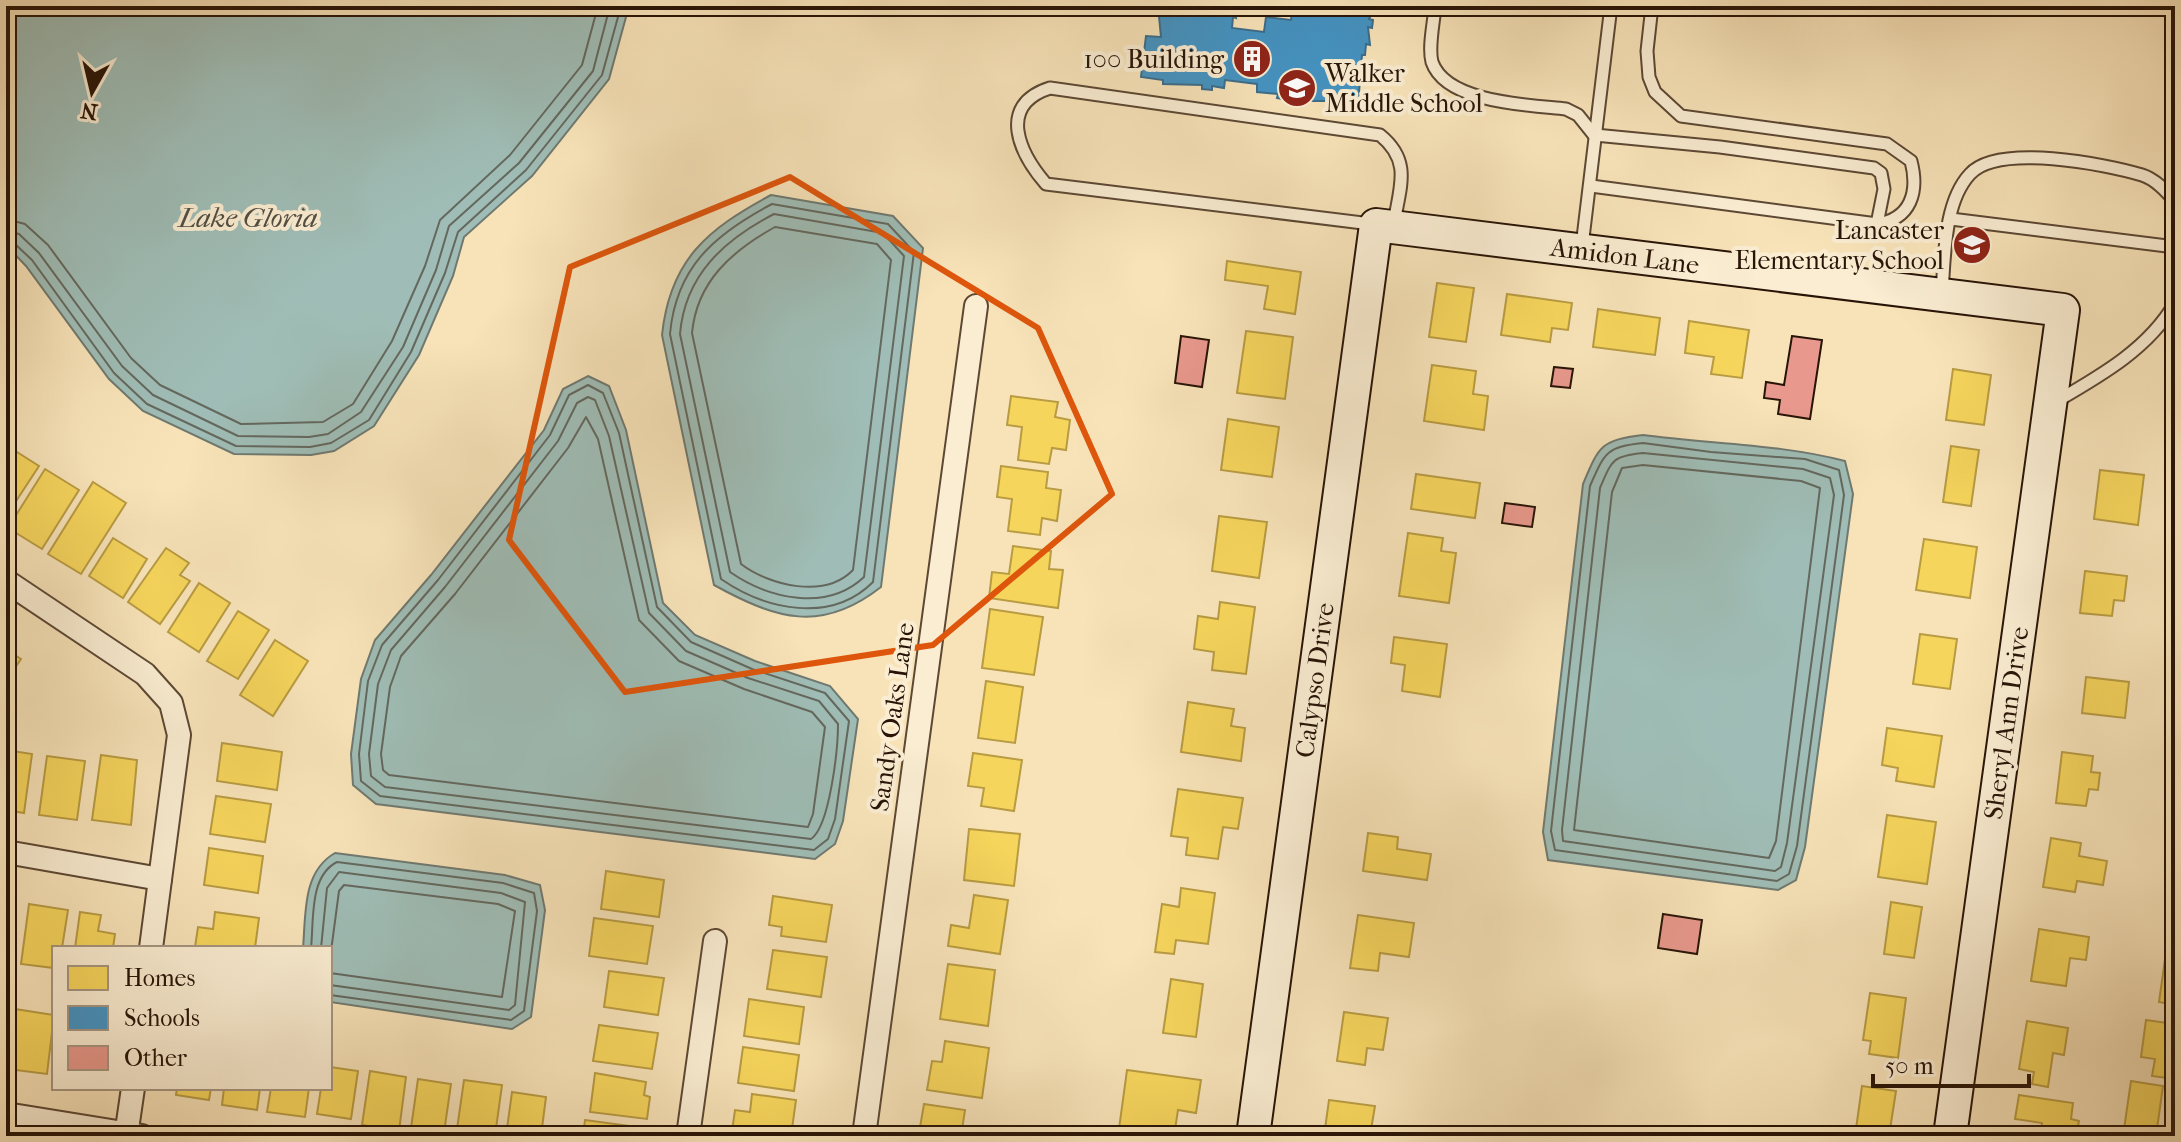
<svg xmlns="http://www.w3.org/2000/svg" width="2181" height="1142" font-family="'IM FELL French Canon',serif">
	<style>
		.water { fill: #9fbdb6; stroke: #6f7970; stroke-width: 2 }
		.homes { fill: #f6d55c; stroke: #b89b42; stroke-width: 2 }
		.schools { fill: #4393c3; stroke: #3b6d8b; stroke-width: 2 }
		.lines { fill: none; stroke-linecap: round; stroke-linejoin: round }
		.shore { stroke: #64685e; stroke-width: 2 }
		.building { fill: #e8988c; stroke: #281407; stroke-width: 2 }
		.lane-casing { stroke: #5c4834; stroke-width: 15 }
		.street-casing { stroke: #5c4834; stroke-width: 26 }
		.secondary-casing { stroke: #281407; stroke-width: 36 }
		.lane { stroke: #faedd2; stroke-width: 11 }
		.street { stroke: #faedd2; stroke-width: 22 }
		.secondary { stroke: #faedd2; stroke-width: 32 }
		.marked { fill: none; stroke: #de560c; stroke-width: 6; stroke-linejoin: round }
		.labels { text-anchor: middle; stroke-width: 8; stroke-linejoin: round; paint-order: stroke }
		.poi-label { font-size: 26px; fill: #281407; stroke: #faedd2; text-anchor: end }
		.street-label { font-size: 26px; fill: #281407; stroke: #faedd2 }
		.water-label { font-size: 28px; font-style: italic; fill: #524f44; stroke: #faedd2 }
	</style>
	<rect width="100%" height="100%" fill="#f8e3b9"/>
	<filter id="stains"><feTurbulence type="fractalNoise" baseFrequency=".0025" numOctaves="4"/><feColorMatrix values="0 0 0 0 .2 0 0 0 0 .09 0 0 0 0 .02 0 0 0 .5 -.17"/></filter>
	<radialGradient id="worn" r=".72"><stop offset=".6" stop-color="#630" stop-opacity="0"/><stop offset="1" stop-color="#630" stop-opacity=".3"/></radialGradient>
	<!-- water -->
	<g class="water">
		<polygon points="6,6 629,6 609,79 532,176 464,237 453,276 419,355 374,426 334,451 311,455 234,454 143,411 109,379 26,266 6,245"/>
		<path d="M 771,195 L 893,216 L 923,248 L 881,587 C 821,634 776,619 714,585 L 662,335 C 670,259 708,229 771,195 Z"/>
		<polygon points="588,376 609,386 626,430 663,603 695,635 755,661 830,686 858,719 843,821 835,844 815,859 376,804 353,785 351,754 361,679 375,640 431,575 544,430 563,389"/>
		<path d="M 1643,435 C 1710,444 1780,444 1845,461 L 1853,494 L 1805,847 L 1796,880 L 1778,890 L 1548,860 L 1543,832 L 1583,484 C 1599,446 1601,440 1643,435 Z"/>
		<path d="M 335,853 L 505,875 L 540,885 L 545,910 L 531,1017 L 512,1029 L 330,1002 L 330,948 L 303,948 C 306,914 302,872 335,853 Z"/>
	</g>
	<!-- homes -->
	<g class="homes">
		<polygon points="1227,261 1301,272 1295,314 1264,309 1268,286 1225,280"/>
		<polygon points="1437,283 1474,288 1466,342 1429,337"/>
		<polygon points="1507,294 1572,303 1568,330 1552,328 1550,342 1501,335"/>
		<polygon points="1598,309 1660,318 1655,355 1593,347"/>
		<polygon points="1689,321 1749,330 1742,378 1711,374 1714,357 1685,353"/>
		<polygon points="1246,331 1293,337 1285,399 1237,393"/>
		<polygon points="1432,365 1476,371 1473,394 1488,396 1484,430 1424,421"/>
		<polygon points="1953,369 1991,375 1984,425 1946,420"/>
		<polygon points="1011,396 1058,402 1055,417 1070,420 1066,450 1052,448 1049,464 1018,460 1022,427 1007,425"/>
		<polygon points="1228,419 1279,427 1272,477 1221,470"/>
		<polygon points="6,445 39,466 7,515 6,514"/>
		<polygon points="1951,446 1979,450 1971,506 1943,502"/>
		<polygon points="1001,466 1048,472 1046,488 1061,490 1057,521 1042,518 1040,535 1008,531 1012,499 997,497"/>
		<polygon points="45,469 79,490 42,549 8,528"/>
		<polygon points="2100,470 2144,475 2138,525 2094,519"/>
		<polygon points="1416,474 1480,483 1475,518 1411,509"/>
		<polygon points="93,482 126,503 81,574 48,554"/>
		<polygon points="1219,516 1267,522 1259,578 1212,571"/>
		<polygon points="1408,533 1443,538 1441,551 1456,553 1449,603 1399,596"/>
		<polygon points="113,538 147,559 123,598 89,576"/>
		<polygon points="1924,539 1977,547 1970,598 1916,590"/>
		<polygon points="1013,546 1051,551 1049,569 1063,570 1058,608 989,598 992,572 1009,574"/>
		<polygon points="166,548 189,563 180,575 190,581 160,624 128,602"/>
		<polygon points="2085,571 2127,576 2124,601 2114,600 2112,616 2080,613"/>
		<polygon points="199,583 230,603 199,652 168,632"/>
		<polygon points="1220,602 1255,607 1246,674 1212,670 1214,652 1194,649 1198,616 1218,619"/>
		<polygon points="990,609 1043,617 1034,675 982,668"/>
		<polygon points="238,611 269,630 238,679 207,661"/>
		<polygon points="1920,634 1957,639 1950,689 1913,684"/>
		<polygon points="6,635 16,642 10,652 21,659 6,681"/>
		<polygon points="1394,637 1447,644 1440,697 1402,691 1405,665 1391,663"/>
		<polygon points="275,640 308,661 273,716 240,695"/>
		<polygon points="2086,677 2129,682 2125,718 2082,713"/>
		<polygon points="986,681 1023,687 1015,743 978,738"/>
		<polygon points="1188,702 1234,709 1231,726 1245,728 1241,761 1181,752"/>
		<polygon points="1887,728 1942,736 1934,787 1896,781 1898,768 1882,765"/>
		<polygon points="222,743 282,752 277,790 217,781"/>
		<polygon points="6,750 32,754 24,813 6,810"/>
		<polygon points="2062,752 2093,756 2091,772 2100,773 2098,790 2089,789 2086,806 2056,803"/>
		<polygon points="973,753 1022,760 1014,811 981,806 984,788 968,786"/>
		<polygon points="101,755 137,760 131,825 92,820"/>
		<polygon points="47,756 85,761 77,820 39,815"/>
		<polygon points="1178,789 1243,798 1238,829 1223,827 1218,859 1186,855 1188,838 1171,836"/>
		<polygon points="216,796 271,804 265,842 210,834"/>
		<polygon points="1887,815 1936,822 1927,884 1878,877"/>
		<polygon points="969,829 1020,834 1014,886 964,880"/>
		<polygon points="1368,833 1398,837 1397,849 1431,854 1427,880 1363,871"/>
		<polygon points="2051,838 2081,843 2079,856 2107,861 2103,885 2077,881 2075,892 2043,887"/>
		<polygon points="209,848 263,856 258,893 204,885"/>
		<polygon points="606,871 664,880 659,917 601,909"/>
		<polygon points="2175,881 2175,936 2167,935"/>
		<polygon points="1181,888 1215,893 1208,944 1176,940 1174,954 1155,952 1162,904 1179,907"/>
		<polygon points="974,895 1008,900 1000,954 948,946 951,925 969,928"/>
		<polygon points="773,896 832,905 826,942 781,936 782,927 769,925"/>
		<polygon points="6,901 14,902 6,959"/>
		<polygon points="1891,902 1922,907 1914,958 1884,954"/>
		<polygon points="29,904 68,910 62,948 54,948 54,968 21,964"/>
		<polygon points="80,912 101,915 98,931 115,934 113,948 75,948"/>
		<polygon points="215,912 259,918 255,948 195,947 198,927 213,929"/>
		<polygon points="1358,915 1414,923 1409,957 1380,953 1378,971 1350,968"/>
		<polygon points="594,918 653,926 647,964 589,956"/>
		<polygon points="2039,929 2089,937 2086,960 2070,958 2066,986 2031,981"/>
		<polygon points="773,950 827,957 821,997 767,989"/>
		<polygon points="2166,952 2175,954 2175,1005 2159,1002"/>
		<polygon points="948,964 995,970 988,1026 940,1019"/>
		<polygon points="609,971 664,978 658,1015 604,1007"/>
		<polygon points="1171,979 1203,984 1196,1037 1163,1033"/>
		<polygon points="1870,993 1906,998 1898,1058 1869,1054 1871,1041 1863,1040"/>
		<polygon points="749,999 804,1007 799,1044 744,1036"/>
		<polygon points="15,1009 54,1015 47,1074 7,1069"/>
		<polygon points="1344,1012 1388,1018 1383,1050 1367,1048 1365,1065 1337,1061"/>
		<polygon points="2146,1020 2175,1024 2175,1079 2152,1076 2155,1059 2141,1057"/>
		<polygon points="2027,1021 2068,1028 2064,1055 2053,1053 2048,1087 2032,1084 2034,1072 2019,1069"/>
		<polygon points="599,1025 658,1033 652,1069 593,1061"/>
		<polygon points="945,1041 989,1048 982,1098 927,1090 932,1061 942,1062"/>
		<polygon points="743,1047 799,1055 794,1091 738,1083"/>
		<polygon points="330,1067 358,1071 351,1119 317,1114 321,1088 330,1088"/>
		<polygon points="1127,1070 1201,1080 1196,1113 1178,1110 1174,1136 1118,1136"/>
		<polygon points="370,1071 406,1077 399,1131 362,1125"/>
		<polygon points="595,1073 646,1082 644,1095 650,1097 647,1119 590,1112"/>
		<polygon points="418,1079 451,1084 444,1133 411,1128"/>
		<polygon points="464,1080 502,1085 495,1136 456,1136"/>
		<polygon points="2131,1081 2163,1086 2156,1136 2123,1136"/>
		<polygon points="1862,1086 1896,1091 1889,1136 1855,1136"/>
		<polygon points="177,1088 211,1088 209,1100 176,1095"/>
		<polygon points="224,1088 260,1088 257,1110 222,1105"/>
		<polygon points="271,1088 309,1088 305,1117 267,1112"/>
		<polygon points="512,1092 546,1097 541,1136 506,1136"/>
		<polygon points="752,1094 796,1100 791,1136 732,1131 735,1110 750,1112"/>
		<polygon points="2019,1095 2073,1103 2071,1119 2079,1121 2076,1136 2040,1136 2042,1123 2015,1119"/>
		<polygon points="1329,1100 1375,1106 1370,1136 1324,1136"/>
		<polygon points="924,1104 965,1110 961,1136 919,1133"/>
		<polygon points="585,1120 645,1128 644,1136 583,1136"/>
	</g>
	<!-- schools -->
	<polygon class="schools" points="1158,6 1234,6 1236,18 1233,17 1232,28 1264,32 1266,17 1291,20 1293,6 1375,6 1369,19 1373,20 1372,28 1368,27 1370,45 1366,44 1365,55 1362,55 1358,105 1337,102 1337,106 1327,105 1328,101 1302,101 1303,98 1287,96 1287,100 1277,98 1278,94 1257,92 1257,84 1225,80 1224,88 1212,86 1212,90 1202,89 1202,85 1163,84 1163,80 1141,77 1146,36 1161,37"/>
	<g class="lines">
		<!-- shore -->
		<g class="shore">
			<path d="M 772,204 L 888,224 L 914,252 L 873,582 C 831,624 766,610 721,579 L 670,334 C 676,267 715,234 772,204 Z"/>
			<path d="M 774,214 L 883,233 L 904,256 L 864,577 C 827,612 769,599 730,572 L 680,334 C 685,275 724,240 774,214 Z"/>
			<polyline points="6,219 25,224 48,245 131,358 160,385 241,424 323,422 353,404 392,341 425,266 440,220 510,155 582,65 598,6"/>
			<path d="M 775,227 L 877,244 L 891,260 L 853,570 C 825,599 770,586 741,564 L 692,333 C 697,281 732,251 775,227 Z"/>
			<polyline points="6,231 19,234 39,253 122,366 153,395 238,436 309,437 328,434 361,412 403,347 436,270 449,226 519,163 593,71 610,6"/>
			<polyline points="6,241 14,243 32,260 114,373 147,404 236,446 310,447 331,443 369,420 411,352 445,273 458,232 526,170 602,75 621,6"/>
			<polygon points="588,385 603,393 619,433 657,607 691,642 752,669 825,693 849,721 835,819 828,839 814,850 380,796 361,781 359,754 368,681 382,645 438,580 550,435 569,395"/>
			<path d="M 588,397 L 595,400 L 609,436 L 649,613 L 686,651 L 748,678 L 819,701 L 838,724 C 838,748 830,826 811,839 L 385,787 L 371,776 L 369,754 L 378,684 L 391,650 L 445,587 L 558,441 L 577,403 Z"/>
			<polygon points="586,417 598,439 639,620 679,661 744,689 812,712 825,727 813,814 808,827 389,775 383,770 381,754 390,687 401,656 455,594 568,448"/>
			<path d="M 1643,443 L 1711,452 L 1805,459 L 1839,470 L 1844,495 L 1797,846 L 1789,874 L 1777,881 L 1555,850 L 1551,831 L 1590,486 C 1605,452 1606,447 1643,443 Z"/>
			<path d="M 1643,453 L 1803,469 L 1830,478 L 1834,495 L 1787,843 L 1781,867 L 1775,871 L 1563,841 L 1562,830 L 1600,488 C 1612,460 1612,456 1643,453 Z"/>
			<polygon points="1643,465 1801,481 1820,488 1776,841 1769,858 1574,830 1612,492 1622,468"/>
			<path d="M 311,948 C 314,920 309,876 337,862 L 503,883 L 534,893 L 537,911 L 524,1011 L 511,1020 L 330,995"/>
			<polyline points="321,948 327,888 339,872 501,893 525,902 515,1005 509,1010 330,985"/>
			<polyline points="330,959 339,891 344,885 498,904 515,911 502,997 330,973"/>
		</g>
	</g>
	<!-- building -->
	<g class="building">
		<polygon points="1181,336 1209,340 1202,387 1175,383"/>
		<polygon points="1792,336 1822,340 1810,419 1778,414 1780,400 1764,398 1766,382 1784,385"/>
		<polygon points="1554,367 1573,369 1570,388 1551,386"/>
		<polygon points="1505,503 1535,507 1532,527 1502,523"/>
		<polygon points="1663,914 1702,920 1697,954 1658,948"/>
	</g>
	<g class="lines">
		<defs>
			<g id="lane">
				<path d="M 1435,6 C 1434,22 1428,47 1432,62 C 1446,103 1529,105 1566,109 L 1578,115 L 1594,135"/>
				<polyline points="1595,135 1720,147 1874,168 1881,173 1884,189 1877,224"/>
				<path d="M 1591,186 L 1877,224 C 1911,219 1919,192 1911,161 L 1887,144 L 1681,116 L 1655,92 L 1649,77 L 1647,51 L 1652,6"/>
				<polyline points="1951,219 2175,247"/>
				<path d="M 1371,224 L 1046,184 C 1020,154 996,105 1050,88 L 1380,135 C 1412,161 1400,186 1394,223"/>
				<polyline points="1582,246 1611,6"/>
				<path d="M 1942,291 C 1945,254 1944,202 1970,174 C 1998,143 2105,164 2142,175 C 2155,179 2166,191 2175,201"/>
				<path d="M 2057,401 C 2102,375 2149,348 2175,303"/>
			</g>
			<g id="street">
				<polyline points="6,581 145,674 171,703 179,735 151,948"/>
				<polyline points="6,852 160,879"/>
				<polyline points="6,1114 142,1136"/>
				<polyline points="126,1136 133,1088"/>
				<polyline points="688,1136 715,941"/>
				<polyline points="864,1136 976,306"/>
			</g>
			<g id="secondary">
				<path id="s1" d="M 1253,1136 L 1376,225 L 2063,310 L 1950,1136"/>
			</g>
		</defs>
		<!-- lane casing -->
		<use href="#lane" class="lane-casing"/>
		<!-- street casing -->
		<use href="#street" class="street-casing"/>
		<!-- secondary casing -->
		<use href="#secondary" class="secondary-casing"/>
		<!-- lane -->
		<use href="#lane" class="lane"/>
		<!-- street -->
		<use href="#street" class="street"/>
		<!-- secondary -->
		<use href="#secondary" class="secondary"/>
	</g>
	<!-- marked area -->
	<path class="marked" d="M 790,177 L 1038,328 L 1112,494 L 933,645 L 625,692 L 509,540 L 570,267 Z"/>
	<!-- icons -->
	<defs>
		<symbol id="building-disc" viewBox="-11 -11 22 22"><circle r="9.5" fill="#8f2418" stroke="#faedd2"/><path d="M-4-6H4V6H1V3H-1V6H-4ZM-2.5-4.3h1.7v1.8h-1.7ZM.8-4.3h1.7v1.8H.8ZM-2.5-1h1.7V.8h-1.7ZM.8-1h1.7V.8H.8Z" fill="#fff"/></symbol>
		<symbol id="school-disc" viewBox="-11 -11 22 22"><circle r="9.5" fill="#8f2418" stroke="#faedd2"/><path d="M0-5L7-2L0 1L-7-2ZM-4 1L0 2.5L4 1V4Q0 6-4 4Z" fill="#fff"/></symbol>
	</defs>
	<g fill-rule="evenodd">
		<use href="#building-disc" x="1230" y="37" width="44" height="44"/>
		<use href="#school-disc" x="1275" y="66" width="44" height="44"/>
		<use href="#school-disc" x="1950" y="223" width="44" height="44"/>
	</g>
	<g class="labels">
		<!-- poi labels -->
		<g class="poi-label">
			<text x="1224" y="68">100 Building</text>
			<text x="1325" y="82" text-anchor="start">Walker<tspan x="1325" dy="30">Middle School</tspan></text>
			<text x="1944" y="239">Lancaster<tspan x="1944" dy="30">Elementary School</tspan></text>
		</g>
		<!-- street labels -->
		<g class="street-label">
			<text dy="9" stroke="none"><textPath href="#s1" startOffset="1170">Amidon Lane</textPath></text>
			<text dy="9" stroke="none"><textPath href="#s1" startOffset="460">Calypso Drive</textPath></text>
			<text transform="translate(892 717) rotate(-82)" y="9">Sandy Oaks Lane</text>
			<text transform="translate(2006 723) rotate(-82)" y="9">Sheryl Ann Drive</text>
		</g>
		<!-- water labels -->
		<g class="water-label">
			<text x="248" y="227">Lake Gloria</text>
		</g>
	</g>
	<!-- margin -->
	<rect width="2181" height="1142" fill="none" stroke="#f8e3b9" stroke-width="32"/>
	<rect x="8" y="8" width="2165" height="1126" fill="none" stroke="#281407" stroke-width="4"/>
	<rect x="16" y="16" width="2149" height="1110" fill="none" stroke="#281407" stroke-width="2"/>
	<!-- legend -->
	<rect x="52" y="946" width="280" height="144" fill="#faedd2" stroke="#a69681" stroke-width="2"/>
	<rect x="68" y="966" width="40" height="24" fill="#f6d55c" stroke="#a69681" stroke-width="2"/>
	<text x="124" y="986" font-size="24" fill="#281407">Homes</text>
	<rect x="68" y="1006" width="40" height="24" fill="#4393c3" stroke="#a69681" stroke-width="2"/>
	<text x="124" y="1026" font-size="24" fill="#281407">Schools</text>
	<rect x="68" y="1046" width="40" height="24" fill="#e8988c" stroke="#a69681" stroke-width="2"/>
	<text x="124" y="1066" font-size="24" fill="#281407">Other</text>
	<!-- north arrow -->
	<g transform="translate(92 92) rotate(188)" stroke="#faedd2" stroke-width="6" paint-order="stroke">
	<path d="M0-6L14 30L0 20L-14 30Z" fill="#281407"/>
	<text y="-12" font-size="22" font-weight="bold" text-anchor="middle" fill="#281407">N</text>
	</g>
	<!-- scale -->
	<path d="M1873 1074v12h156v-12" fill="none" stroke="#281407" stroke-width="4"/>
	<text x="1885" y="1074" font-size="24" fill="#281407" stroke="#faedd2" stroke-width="6" paint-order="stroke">50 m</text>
	<rect width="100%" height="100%" filter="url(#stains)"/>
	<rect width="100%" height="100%" fill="url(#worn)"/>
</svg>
